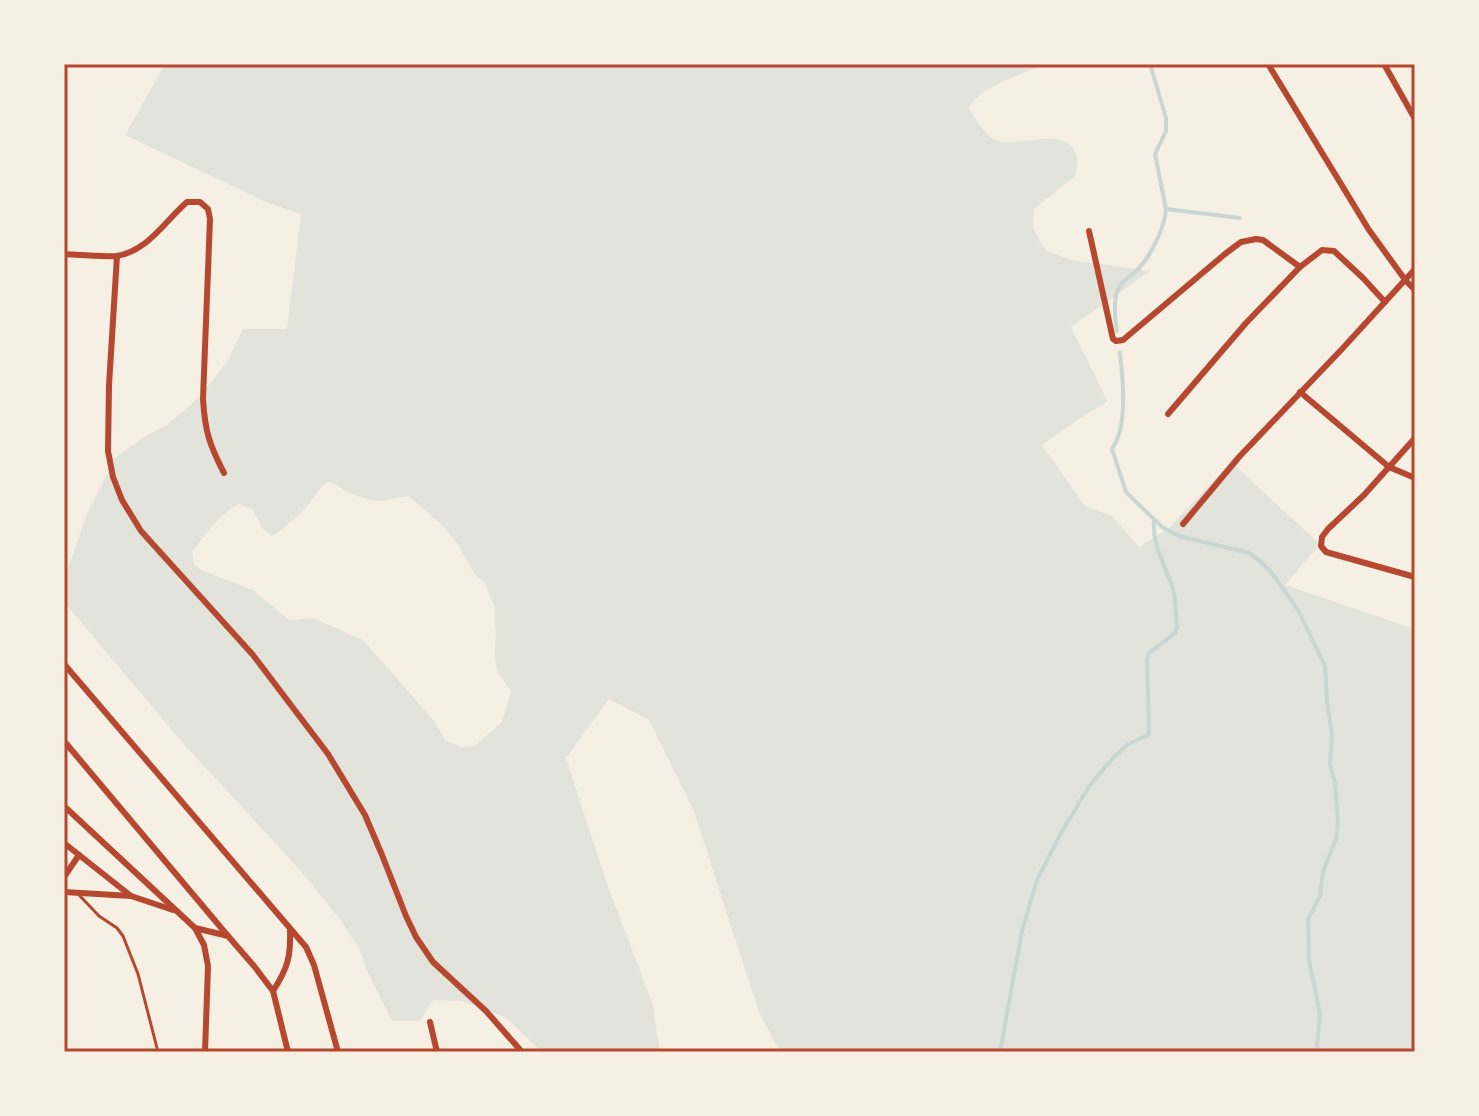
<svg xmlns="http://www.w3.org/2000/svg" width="1479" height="1116" font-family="'Golos Text',sans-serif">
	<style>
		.green { fill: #e2e4dc; fill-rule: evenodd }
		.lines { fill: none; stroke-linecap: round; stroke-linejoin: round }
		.stream { stroke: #c9d6d2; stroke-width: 4 }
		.service { stroke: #b5482f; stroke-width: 3 }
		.minor { stroke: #b5482f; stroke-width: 6 }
		.neatline { fill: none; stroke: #b5482f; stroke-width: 3 }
	</style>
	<rect width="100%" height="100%" fill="#f6efe4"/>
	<!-- green -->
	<path class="green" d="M 165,64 L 1045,64 C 1021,75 982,85 969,108 C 975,117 982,131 992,138 C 1015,152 1068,121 1077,157 C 1078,162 1076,170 1075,176 L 1034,209 L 1033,227 L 1040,242 L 1047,251 L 1071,260 L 1150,271 L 1071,327 L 1108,402 L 1083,416 L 1042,445 L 1085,506 L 1112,516 L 1139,547 L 1169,528 L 1231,462 L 1320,544 L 1285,585 L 1415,629 L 1415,1052 L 780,1052 L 759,1012 L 693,809 L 649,720 L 609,699 L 566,758 L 607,884 L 652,1002 L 660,1052 L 542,1052 L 505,1017 L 461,1001 L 433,1000 L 420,1021 L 392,1021 L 368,973 L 359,948 L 338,917 L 300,870 L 182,742 L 64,602 L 64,580 L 86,516 L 115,458 L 146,436 L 167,425 L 198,398 L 227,362 L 243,329 L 287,329 L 301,214 L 266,202 L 125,135 ZM 328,482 C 338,484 343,490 351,494 C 357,496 365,498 370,500 C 387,503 393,497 409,496 L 443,526 L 457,543 L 475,575 L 484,582 L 494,605 L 496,632 L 495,657 L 498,673 L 511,691 L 502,722 L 475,746 L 462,747 L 445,740 L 435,722 L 363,640 L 313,618 L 289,620 L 253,590 L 201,570 L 194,564 L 192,553 C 205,534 218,515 239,504 L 252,509 L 263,529 L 272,536 C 287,527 300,515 311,501 C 317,494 319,487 328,482 Z"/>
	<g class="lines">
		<!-- stream -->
		<g class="stream">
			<polyline points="1166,209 1240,218"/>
			<path d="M 1117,331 C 1115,319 1113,304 1117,292 C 1121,280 1131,277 1139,268 C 1151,256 1165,226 1166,209 L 1155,154 L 1166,131 L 1166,118 L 1150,64"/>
			<path d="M 1120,353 C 1123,379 1128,427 1112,449 L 1126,492 L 1162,527 L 1179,536 L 1249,553 L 1258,559 L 1270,571 L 1284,590 L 1298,610 L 1325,666 L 1327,701 L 1332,735 L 1330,764 L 1335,783 L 1338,822 L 1336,839 L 1323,872 L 1320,896 L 1308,919 L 1309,960 L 1320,1014 L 1317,1046 L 1319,1052"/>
			<path d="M 1000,1052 L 1022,931 L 1037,880 L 1061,833 L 1090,785 L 1113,758 L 1127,745 L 1148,735 L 1149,732 L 1147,658 L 1149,653 L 1175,633 L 1177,628 C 1176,615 1176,602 1173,589 C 1166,567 1152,546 1154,521"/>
		</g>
		<!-- service -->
		<g class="service">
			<polyline points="80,896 99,916 117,928 123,936 138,974 157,1048"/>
			<polyline points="64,1035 65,1052"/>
		</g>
		<!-- minor -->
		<g class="minor">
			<polyline points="1268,64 1369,230 1406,281 1415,290"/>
			<polyline points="1384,64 1415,119"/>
			<polyline points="1089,231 1113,339 1116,341 1123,340 1225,254 1241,242 1256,239 1263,240 1300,267 1322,250 1334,251 1363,278 1385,302"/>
			<path d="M 64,254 C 81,255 99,257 116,256 C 147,252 165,221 187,202 L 200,202 L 208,209 L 210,219 L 203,399 C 205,431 209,444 224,473"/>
			<polyline points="117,256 109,385 108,451 113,477 122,500 141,531 253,655 328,754 365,815 382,855 406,916 416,937 433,962 486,1011 522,1052"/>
			<polyline points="1300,392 1389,467 1415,478"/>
			<polyline points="1168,414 1246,323 1300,267"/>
			<polyline points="1415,438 1364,495 1328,529 1322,537 1321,546 1326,552 1415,577"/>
			<polyline points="1183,524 1239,457 1342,349 1415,269"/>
			<polyline points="64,664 306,947 314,965 338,1052"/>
			<polyline points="64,741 228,936"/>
			<polyline points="64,806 195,928 204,945 208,966 205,1052"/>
			<polyline points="64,843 131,896 173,910"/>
			<polyline points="64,877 79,855"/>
			<polyline points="64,892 131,896"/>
			<polyline points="195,928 228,936 254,966 273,991 288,1052"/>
			<path d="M 273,991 C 288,968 291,956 290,929"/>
			<polyline points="430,1022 437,1052"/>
		</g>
	</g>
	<!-- border -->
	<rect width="1479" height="1116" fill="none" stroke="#f6efe4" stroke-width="132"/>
	<rect x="66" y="66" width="1347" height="984" class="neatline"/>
</svg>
